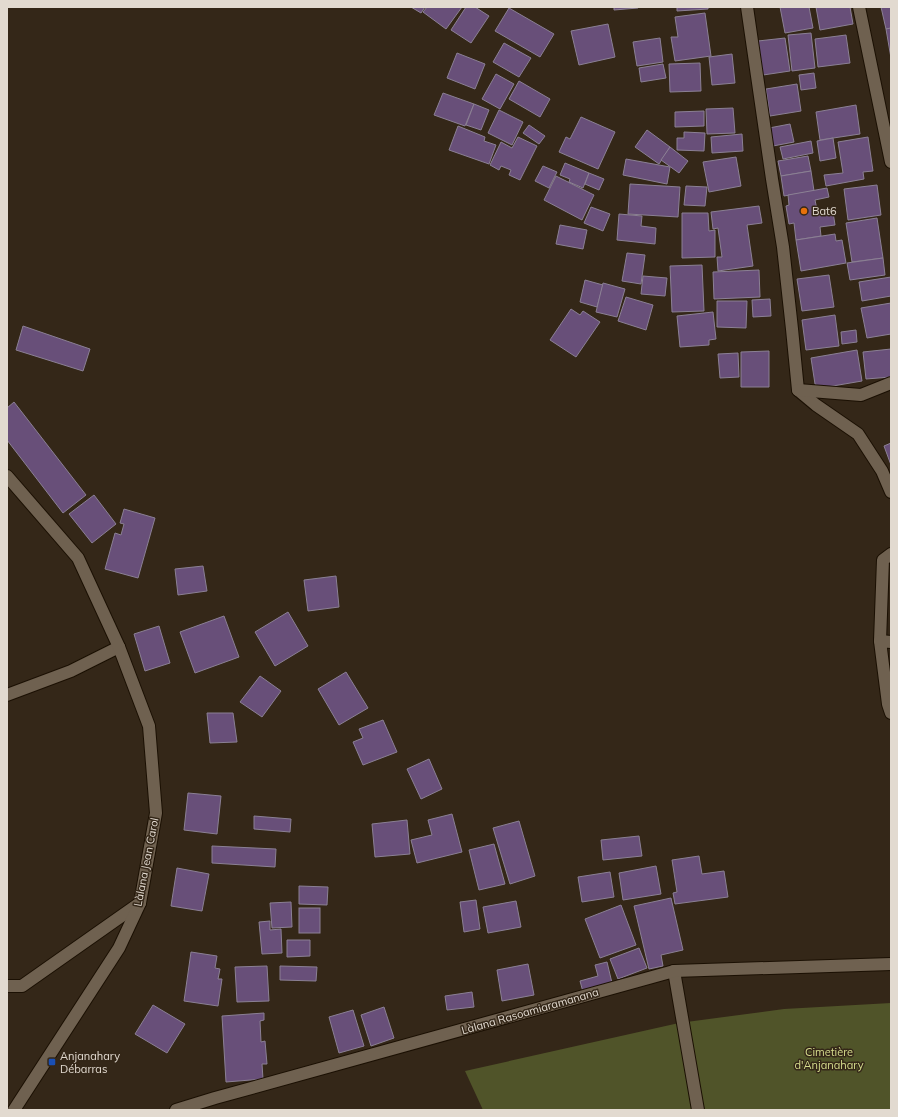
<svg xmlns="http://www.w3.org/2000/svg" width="898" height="1117" font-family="Mulish,sans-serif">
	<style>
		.green { fill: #505429 }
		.building { fill: #684f79; stroke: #8b8094 }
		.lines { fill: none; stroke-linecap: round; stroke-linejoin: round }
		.lane-casing { stroke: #1b1003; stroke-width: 14 }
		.street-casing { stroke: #1b1003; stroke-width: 14 }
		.secondary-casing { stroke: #1b1003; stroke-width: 14 }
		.lane { stroke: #6f6150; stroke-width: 12 }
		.street { stroke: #6f6150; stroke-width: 12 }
		.secondary { stroke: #6f6150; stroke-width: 12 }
		.food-dot { fill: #e8710a; stroke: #342718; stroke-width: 1.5 }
		.transit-dot { fill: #1a4fb4; stroke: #342718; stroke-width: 1.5 }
		.labels { text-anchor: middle; stroke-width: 3; stroke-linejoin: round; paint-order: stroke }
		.poi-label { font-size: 11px; fill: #e2dad0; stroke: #342718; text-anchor: start }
		.street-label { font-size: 11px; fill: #e2dad0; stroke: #342718 }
		.park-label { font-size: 11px; fill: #d6dd8d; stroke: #342718 }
	</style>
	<rect width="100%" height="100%" fill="#342718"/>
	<!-- green -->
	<polygon class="green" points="891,1003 891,1110 483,1110 465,1071 679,1023 784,1009"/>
	<!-- building -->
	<g class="building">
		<polygon points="411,7 425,7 421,13"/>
		<polygon points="427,7 462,7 446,29 423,12"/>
		<polygon points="466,7 475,7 489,16 471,43 451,30"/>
		<polygon points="614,7 638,7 638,8 614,10"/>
		<polygon points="677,7 708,7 708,9 677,11"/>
		<polygon points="780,7 809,7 813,28 785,33"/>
		<polygon points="816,7 850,7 853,24 820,30"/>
		<polygon points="881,7 891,7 891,28 886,29"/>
		<polygon points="509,8 554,34 540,57 495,31"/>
		<polygon points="705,13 711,56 675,61 671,37 678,37 675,17"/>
		<polygon points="608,24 615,57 579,65 571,31"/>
		<polygon points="891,28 891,58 886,29"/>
		<polygon points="811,33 815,68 792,71 788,35"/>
		<polygon points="846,35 850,63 818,67 815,39"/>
		<polygon points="660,38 663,62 637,66 633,42"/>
		<polygon points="785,38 790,71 763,75 758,41"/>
		<polygon points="504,43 531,58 519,77 493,62"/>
		<polygon points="457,53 485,64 475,89 447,78"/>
		<polygon points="732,54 735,83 712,85 709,57"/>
		<polygon points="700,63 701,91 670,92 669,64"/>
		<polygon points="663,64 666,78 641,82 639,68"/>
		<polygon points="814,73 816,88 801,90 799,75"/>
		<polygon points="496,74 514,84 500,109 482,99"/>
		<polygon points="519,81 550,99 540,117 509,99"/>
		<polygon points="797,84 801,111 770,116 766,89"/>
		<polygon points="443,93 474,104 465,126 434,115"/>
		<polygon points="474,104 489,110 481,130 466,125"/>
		<polygon points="856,105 860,134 820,140 816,112"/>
		<polygon points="733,108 735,133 707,134 706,109"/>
		<polygon points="499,110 523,122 512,145 488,133"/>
		<polygon points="704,111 704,126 675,127 675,112"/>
		<polygon points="581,117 615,132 598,169 559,152 566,137 570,139"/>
		<polygon points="790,124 794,142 773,146 769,128"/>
		<polygon points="529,125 545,136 539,144 523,133"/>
		<polygon points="458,126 485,137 484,141 496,145 489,164 449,150"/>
		<polygon points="647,130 670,147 659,164 635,147"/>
		<polygon points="684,132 705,133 704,151 677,150 677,138 684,138"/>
		<polygon points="742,134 743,151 712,153 711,137"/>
		<polygon points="518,137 537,146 520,180 509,175 511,170 501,166 499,170 490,165 501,142 512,148"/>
		<polygon points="868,137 873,171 863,172 864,179 826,186 824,175 843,173 838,142"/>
		<polygon points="833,138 836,158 820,161 817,141"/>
		<polygon points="811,141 813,153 783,159 780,147"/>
		<polygon points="670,147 688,161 679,173 661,160"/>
		<polygon points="808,156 811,171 781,176 778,161"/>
		<polygon points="736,157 741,186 709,192 703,162"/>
		<polygon points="626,159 670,167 667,184 623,175"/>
		<polygon points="565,163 589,173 583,188 569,182 570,179 560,175"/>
		<polygon points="543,166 557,172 549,188 535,181"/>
		<polygon points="811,171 814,191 784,196 781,176"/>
		<polygon points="589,173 604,179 599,190 585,184"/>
		<polygon points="556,176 594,195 582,220 544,200"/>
		<polygon points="630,184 680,187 678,217 628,214"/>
		<polygon points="877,185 881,215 848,220 844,189"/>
		<polygon points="686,186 707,187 705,206 684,205"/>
		<polygon points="827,188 829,197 815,200 818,215 833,212 835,225 820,227 821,236 796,240 794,223 789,224 786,206 789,205 788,195"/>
		<polygon points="759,206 762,223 747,225 753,266 718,271 717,257 722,257 718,228 713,229 711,212"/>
		<polygon points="591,207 610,214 603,231 584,223"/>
		<polygon points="682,213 708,213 709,231 715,230 715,257 682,258"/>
		<polygon points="619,214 642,216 641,226 656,228 655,244 617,240"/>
		<polygon points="877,218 883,258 852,262 846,223"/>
		<polygon points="560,225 587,230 583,249 556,244"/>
		<polygon points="835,234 836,241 842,240 846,263 801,271 796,240"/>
		<polygon points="627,253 645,255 641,284 622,281"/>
		<polygon points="883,258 885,275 850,280 847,263"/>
		<polygon points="702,265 704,311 672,312 670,266"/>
		<polygon points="759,270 760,297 714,299 713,272"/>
		<polygon points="829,275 834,307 802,311 797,279"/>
		<polygon points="643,276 667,278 665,296 641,294"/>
		<polygon points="891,277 891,296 862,301 859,282"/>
		<polygon points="585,280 603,285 597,307 580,302"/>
		<polygon points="603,283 625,289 617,317 596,312"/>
		<polygon points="626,297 653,305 646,330 618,321"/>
		<polygon points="770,299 771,316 753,317 752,300"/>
		<polygon points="717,301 747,301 746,328 717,327"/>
		<polygon points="891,303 891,334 867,338 861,308"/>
		<polygon points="571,309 580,315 583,311 600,322 576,357 550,340"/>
		<polygon points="713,312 716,339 709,340 709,345 680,347 677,316"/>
		<polygon points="835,315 839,346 806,350 802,320"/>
		<polygon points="23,326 90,349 83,371 16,350"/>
		<polygon points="856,330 857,342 842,344 841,332"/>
		<polygon points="891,349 891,377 866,379 863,352"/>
		<polygon points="857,350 862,381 821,388 815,384 811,358"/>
		<polygon points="769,351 769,387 741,387 741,352"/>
		<polygon points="738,353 739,377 720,378 718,354"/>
		<polygon points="14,402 86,495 63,513 7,440 7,408"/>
		<polygon points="891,443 891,465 884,446"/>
		<polygon points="94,495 116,524 92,543 69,514"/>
		<polygon points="124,509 155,518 138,578 105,569 115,533 121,535 124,524 120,523"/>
		<polygon points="203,566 207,591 178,595 175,569"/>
		<polygon points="336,576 339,607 308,611 304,580"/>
		<polygon points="288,612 308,646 275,666 255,632"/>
		<polygon points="224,616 239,657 195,673 180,632"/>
		<polygon points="159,626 170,663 145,671 134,634"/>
		<polygon points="346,672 368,708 339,725 318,689"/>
		<polygon points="260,676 281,691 262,717 240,702"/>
		<polygon points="207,713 233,713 237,742 210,743"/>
		<polygon points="383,720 397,752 363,765 353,742 363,738 359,729"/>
		<polygon points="429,759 442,789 421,799 407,769"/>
		<polygon points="188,793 221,796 217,834 184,830"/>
		<polygon points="452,814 462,852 417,863 411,840 432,835 428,820"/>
		<polygon points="254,816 291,819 290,832 254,829"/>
		<polygon points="407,820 410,854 375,857 372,824"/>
		<polygon points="519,821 535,876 510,884 493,828"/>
		<polygon points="639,836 642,856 603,860 601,840"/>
		<polygon points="494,844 505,884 479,890 469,850"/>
		<polygon points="212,846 276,849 275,867 212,863"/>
		<polygon points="699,856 702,874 724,871 728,897 675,904 673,893 677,892 672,860"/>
		<polygon points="656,866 661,894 623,900 619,873"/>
		<polygon points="177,868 209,874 202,911 171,906"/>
		<polygon points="610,872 614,897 582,902 578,877"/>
		<polygon points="299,886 328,887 327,905 299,904"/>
		<polygon points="671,898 683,950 661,955 663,966 649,969 634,906"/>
		<polygon points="476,900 480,929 464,932 460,902"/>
		<polygon points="516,901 521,927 488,933 483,907"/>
		<polygon points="291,902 292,927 272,928 270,903"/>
		<polygon points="621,905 636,945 600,958 585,919"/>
		<rect x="299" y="908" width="21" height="25"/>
		<polygon points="270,921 270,930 281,929 282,953 262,954 259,922"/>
		<polygon points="287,940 310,940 310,956 287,957"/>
		<polygon points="639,948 647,968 618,979 610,959"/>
		<polygon points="191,952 217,956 215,968 220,969 218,979 222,979 218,1006 184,1001"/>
		<polygon points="607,962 612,983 583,992 580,981 598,976 595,965"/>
		<polygon points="528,964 534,995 502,1001 497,970"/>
		<polygon points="267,966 269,1001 237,1002 235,967"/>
		<polygon points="280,966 317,967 316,981 280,980"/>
		<polygon points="472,992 474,1007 447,1010 445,996"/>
		<polygon points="153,1005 185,1024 167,1053 135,1034"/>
		<polygon points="384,1007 394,1038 371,1046 361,1015"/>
		<polygon points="353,1010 364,1046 339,1053 329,1017"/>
		<polygon points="264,1013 264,1020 260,1021 261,1042 265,1041 267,1064 262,1064 263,1079 226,1082 222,1016"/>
	</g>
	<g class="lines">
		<defs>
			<polyline id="lane" points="674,971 698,1110"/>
			<g id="street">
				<polyline points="747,7 772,179 783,247 792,329 798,390 816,405 858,434 882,471 891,492"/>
				<polyline points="859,7 891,162"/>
				<polyline points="798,390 861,395 891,383"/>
				<polyline points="880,641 883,560 891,554"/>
				<polyline points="891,642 880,641 888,704 891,713"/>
				<polyline points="7,695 71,671 119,647"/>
				<polyline points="7,986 22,986 140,903"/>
			</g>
			<g id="secondary">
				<polyline points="7,476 78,558 119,647 149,726 156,813 140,903 119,948 14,1110"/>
				<polyline points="176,1110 215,1098 674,971 891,964"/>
			</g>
		</defs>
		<!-- lane casing -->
		<use href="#lane" class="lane-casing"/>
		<!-- street casing -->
		<use href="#street" class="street-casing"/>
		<!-- secondary casing -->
		<use href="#secondary" class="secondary-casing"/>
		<!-- lane -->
		<use href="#lane" class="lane"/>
		<!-- street -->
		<use href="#street" class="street"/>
		<!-- secondary -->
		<use href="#secondary" class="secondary"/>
	</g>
	<!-- markers -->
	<circle class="food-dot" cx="804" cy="211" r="4"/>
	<rect class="transit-dot" x="48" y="1058" width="8" height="8" rx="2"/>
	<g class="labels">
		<!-- poi labels -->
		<g class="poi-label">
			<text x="812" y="215">Bat6</text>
			<text x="60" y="1060">Anjanahary<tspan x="60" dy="13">Débarras</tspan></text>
		</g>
		<!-- street labels -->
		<g class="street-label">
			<text transform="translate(146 862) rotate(-79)" y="4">Làlana Jean Carol</text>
			<text transform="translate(530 1011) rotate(-16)" y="4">Làlana Rasoamiaramanana</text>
		</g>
		<!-- park labels -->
		<g class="park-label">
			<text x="829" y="1056">Cimetière<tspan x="829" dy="13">d'Anjanahary</tspan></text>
		</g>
	</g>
	<!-- border -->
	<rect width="898" height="1117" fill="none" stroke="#e2dad0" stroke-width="16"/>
</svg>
